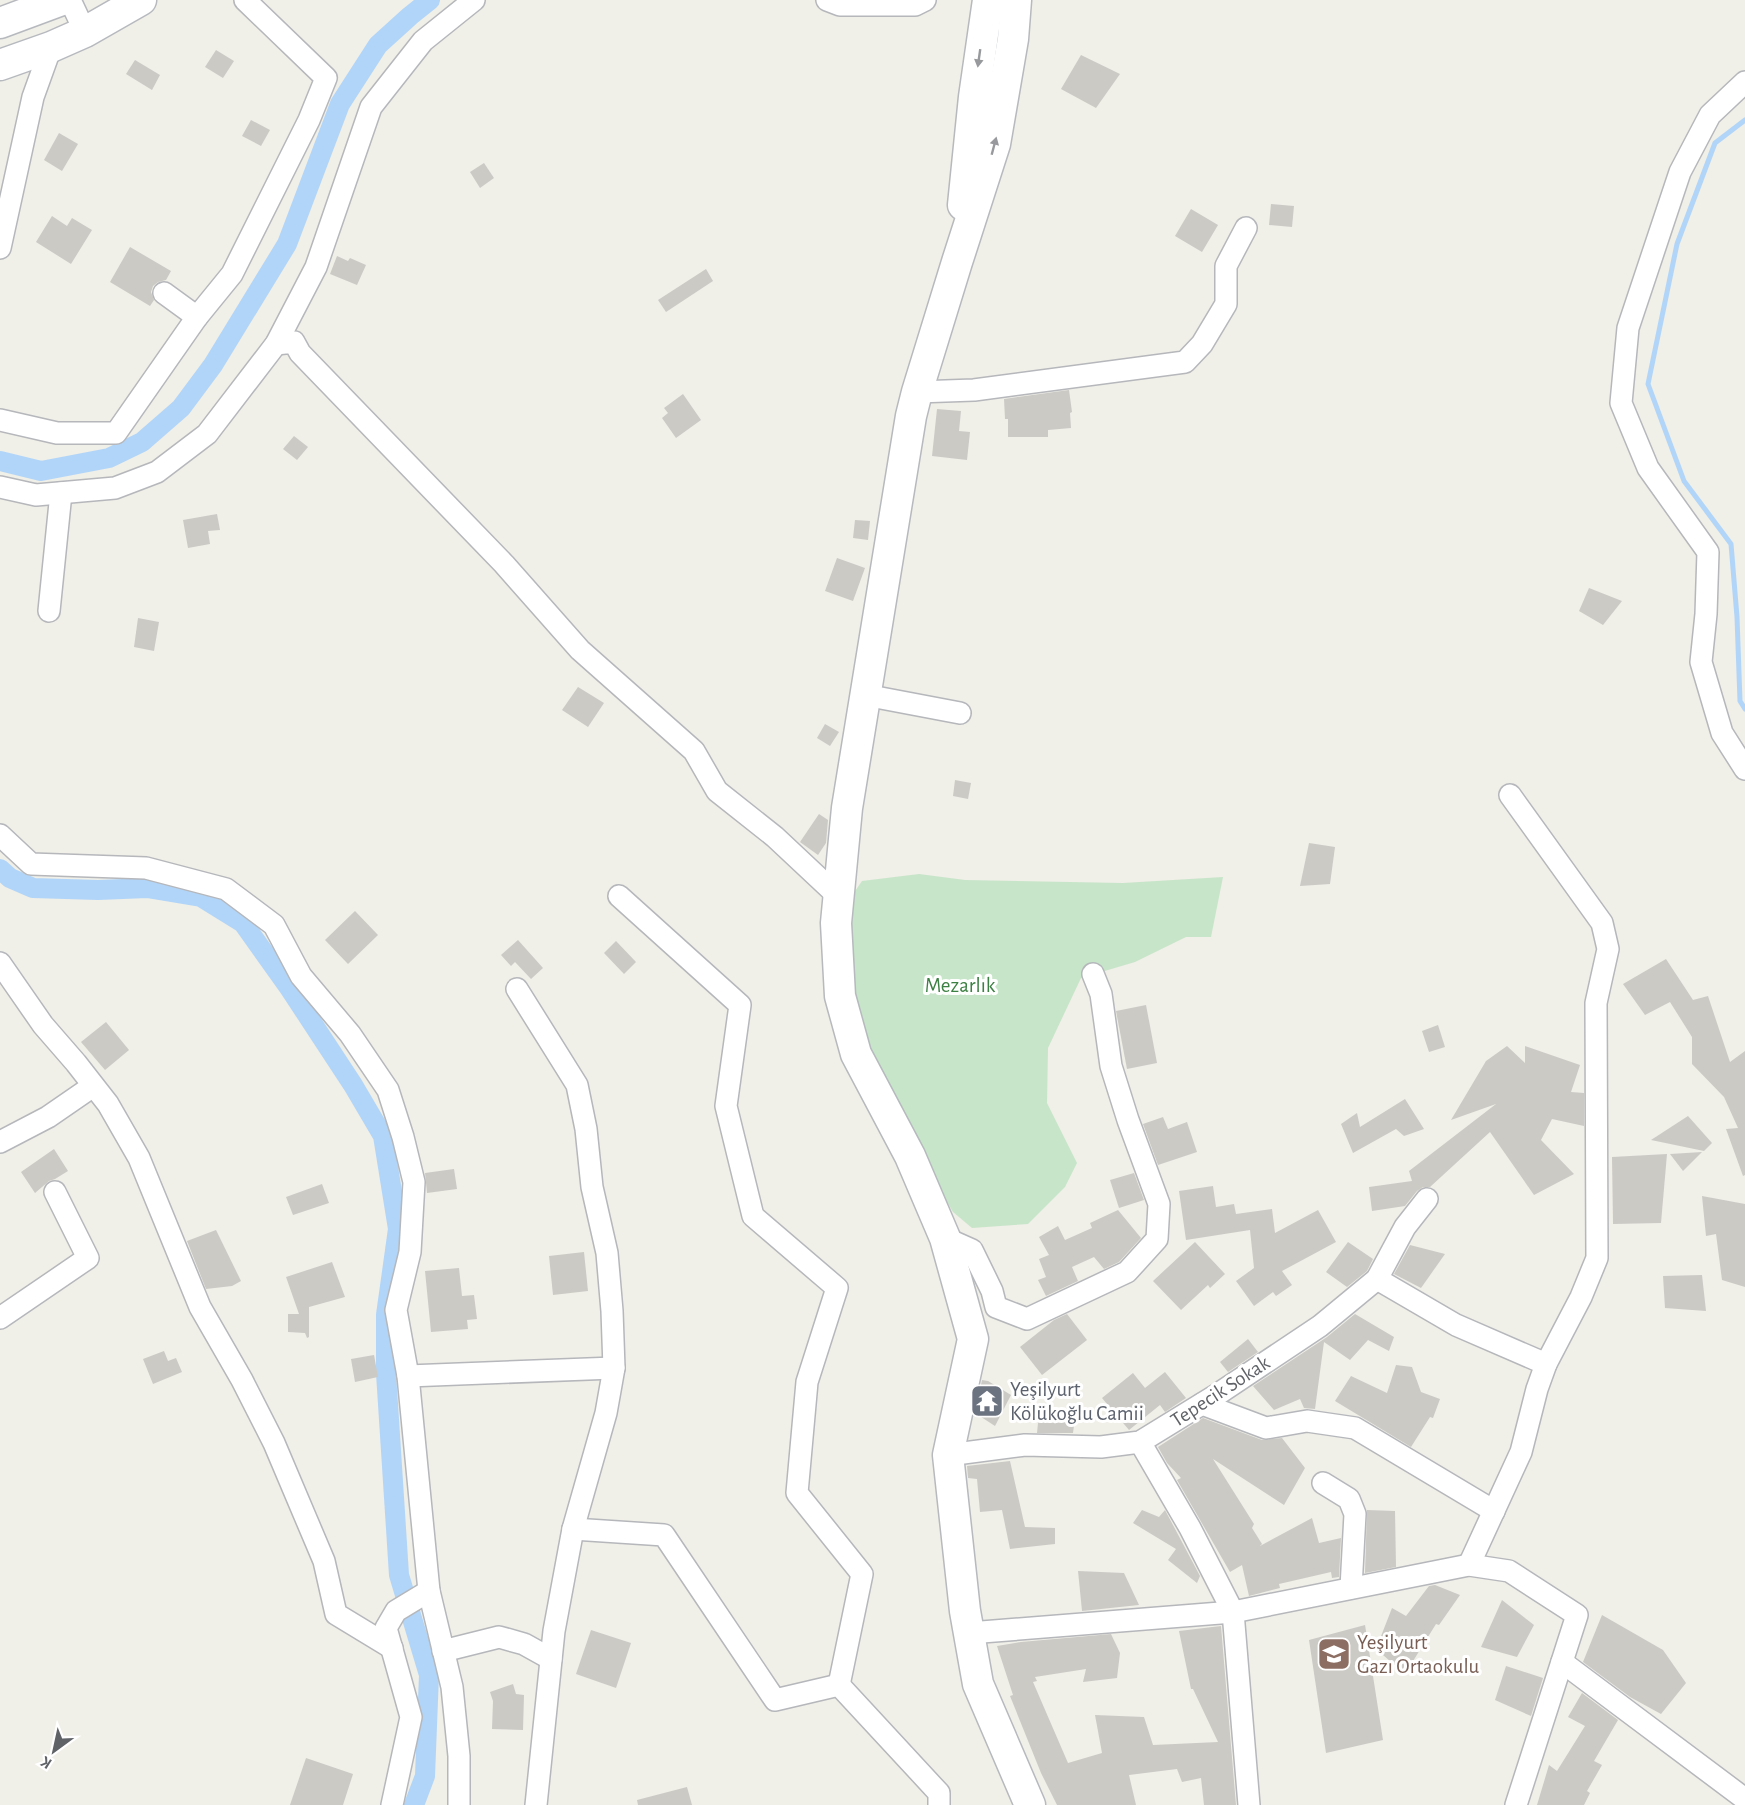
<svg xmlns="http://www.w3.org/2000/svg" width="1745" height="1805" font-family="'Alegreya Sans',sans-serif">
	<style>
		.green { fill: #c7e5c9 }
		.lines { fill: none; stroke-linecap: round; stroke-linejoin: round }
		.stream { stroke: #b1d5f8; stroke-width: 5 }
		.canal { stroke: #b1d5f8; stroke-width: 20 }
		.building { fill: #cccac5 }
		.minor-casing { stroke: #b5b7bb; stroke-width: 24 }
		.secondary-casing { stroke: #b6b9be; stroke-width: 33 }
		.minor { stroke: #fff; stroke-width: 21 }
		.secondary { stroke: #fff; stroke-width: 30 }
		.oneway { fill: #97999c }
		.labels { text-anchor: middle; stroke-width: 6; stroke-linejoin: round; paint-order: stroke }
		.park-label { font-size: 21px; fill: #3d8043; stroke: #fff }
		.worship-label { font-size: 21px; fill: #5b616d; stroke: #fff; text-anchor: start }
		.street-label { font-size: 21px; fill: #5f6267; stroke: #fff }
		.education-label { font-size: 21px; fill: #785e54; stroke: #fff; text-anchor: start }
	</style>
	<rect width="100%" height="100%" fill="#f0efe8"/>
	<!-- green -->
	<polygon class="green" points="919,874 965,880 1123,883 1223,877 1211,937 1186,937 1135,962 1081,978 1048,1048 1047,1103 1077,1163 1065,1187 1028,1224 972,1228 953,1212 880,1087 857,1010 847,924 851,897 862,881"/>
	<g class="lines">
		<!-- stream -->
		<polyline class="stream" points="1745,120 1715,143 1677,244 1648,384 1684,481 1731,544 1737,617 1740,701 1745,709"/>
		<!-- canal -->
		<g class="canal">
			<polyline points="0,461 41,471 109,458 142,442 181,408 213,365 287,244 340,104 378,45 410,16 430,0"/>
			<polyline points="0,869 10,878 33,888 98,890 147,888 201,897 243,923 290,989 353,1085 383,1136 398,1229 386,1315 386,1373 399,1575 429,1675 425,1776 414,1805"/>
		</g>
	</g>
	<!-- building -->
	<g class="building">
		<polygon points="216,50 234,61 223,78 205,67"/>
		<polygon points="1081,55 1120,74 1096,108 1061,89"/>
		<polygon points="135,60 160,75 152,90 126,74"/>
		<polygon points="251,120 270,130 261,146 242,136"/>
		<polygon points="59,133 78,144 62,171 44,160"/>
		<polygon points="484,163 494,178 480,188 470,172"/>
		<polygon points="1271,204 1294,206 1292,227 1269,225"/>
		<polygon points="1191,209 1218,225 1202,252 1175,236"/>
		<polygon points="52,216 67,226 72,218 92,230 71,264 36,242"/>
		<polygon points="130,247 171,271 166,280 158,282 153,286 151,292 154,300 150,306 110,282"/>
		<polygon points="337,256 348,261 350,258 366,265 357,285 330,274"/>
		<polygon points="706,269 713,281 666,312 658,300"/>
		<polygon points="1069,390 1072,412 1070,413 1071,428 1048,430 1048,437 1008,437 1008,419 1005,419 1004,399"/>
		<polygon points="683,394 701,420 676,438 662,418 668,413 664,408"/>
		<polygon points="937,409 961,411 959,431 970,432 967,460 932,456"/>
		<polygon points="294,436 308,447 297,460 283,449"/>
		<polygon points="217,514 220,530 208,531 210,544 188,548 183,520"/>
		<polygon points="855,520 870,521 868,540 853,538"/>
		<polygon points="837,558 865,568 853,601 825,591"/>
		<polygon points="1589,588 1622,601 1603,625 1579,611"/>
		<polygon points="138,618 159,622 154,651 134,647"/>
		<polygon points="578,687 604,703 588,727 562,710"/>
		<polygon points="825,724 839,732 830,746 817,738"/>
		<polygon points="955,780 971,783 968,799 953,796"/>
		<polygon points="819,814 828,820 826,843 818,855 800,842"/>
		<polygon points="1309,843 1335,847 1330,884 1300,886"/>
		<polygon points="355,911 378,935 348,964 325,940"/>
		<polygon points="518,940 543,968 531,979 515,962 511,966 501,955"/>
		<polygon points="616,941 636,962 624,974 604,953"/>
		<polygon points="1666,959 1693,1000 1708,996 1730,1062 1745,1051 1745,1175 1743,1176 1726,1129 1738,1128 1724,1097 1692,1064 1692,1037 1670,1002 1645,1015 1623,984"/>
		<polygon points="1146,1005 1157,1063 1127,1069 1116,1011"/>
		<polygon points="106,1022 129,1050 105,1070 81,1042"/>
		<polygon points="1438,1025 1445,1047 1429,1052 1422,1031"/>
		<polygon points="1507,1046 1525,1063 1525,1046 1580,1065 1571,1092 1584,1093 1584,1126 1552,1119 1541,1140 1574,1174 1534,1195 1490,1132 1430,1187 1423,1187 1417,1191 1405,1206 1372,1211 1369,1187 1412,1181 1409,1171 1496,1104 1451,1120 1486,1061"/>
		<polygon points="1405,1099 1424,1129 1404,1136 1396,1129 1353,1153 1341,1124 1357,1113 1360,1127"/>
		<polygon points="1688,1116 1712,1143 1704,1151 1651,1140"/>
		<polygon points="1163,1117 1168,1129 1187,1122 1197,1152 1158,1165 1143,1124"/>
		<polygon points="54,1149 68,1171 55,1179 49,1181 35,1193 21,1172"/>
		<polygon points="1702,1152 1683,1171 1670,1154"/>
		<polygon points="1667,1154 1661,1223 1613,1224 1612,1157"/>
		<polygon points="454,1169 457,1189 427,1193 425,1173"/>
		<polygon points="1134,1173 1144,1200 1119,1208 1110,1180"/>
		<polygon points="322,1184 329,1203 293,1215 286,1197"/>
		<polygon points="1213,1186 1216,1207 1234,1204 1236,1214 1272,1209 1275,1233 1318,1210 1336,1242 1282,1271 1292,1285 1276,1296 1273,1292 1254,1306 1236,1281 1254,1268 1250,1230 1186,1240 1179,1191"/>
		<polygon points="1702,1196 1745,1204 1745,1287 1722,1280 1716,1234 1706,1236"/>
		<polygon points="1118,1210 1141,1238 1119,1262 1104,1269 1094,1257 1072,1267 1078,1281 1046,1296 1038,1280 1046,1277 1039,1259 1049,1255 1039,1237 1058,1226 1065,1240 1092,1228 1090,1223"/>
		<polygon points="216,1230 241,1281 232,1286 206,1289 187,1241"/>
		<polygon points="1195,1242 1225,1274 1210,1288 1208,1285 1181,1310 1153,1281"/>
		<polygon points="1348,1242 1373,1259 1367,1271 1347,1287 1326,1272"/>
		<polygon points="1410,1245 1445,1254 1421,1288 1394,1274"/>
		<polygon points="584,1252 588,1291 553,1295 549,1256"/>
		<polygon points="332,1262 345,1297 309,1307 309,1337 307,1338 305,1333 288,1332 288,1314 299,1314 286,1277"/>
		<polygon points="459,1268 462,1296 474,1295 477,1319 467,1320 468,1329 431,1332 425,1271"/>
		<polygon points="1702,1275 1706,1311 1665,1308 1663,1276"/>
		<polygon points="1067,1314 1087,1340 1042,1375 1020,1347 1054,1320"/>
		<polygon points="1355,1314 1394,1337 1389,1351 1368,1340 1350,1360 1324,1342 1315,1409 1304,1408 1300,1399 1274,1410 1253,1386 1327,1337"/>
		<polygon points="1248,1339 1258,1352 1228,1372 1220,1362"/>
		<polygon points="164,1351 168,1361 176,1358 182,1372 153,1384 143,1359"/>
		<polygon points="374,1355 378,1377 355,1382 351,1359"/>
		<polygon points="1396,1365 1412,1367 1421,1392 1440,1399 1433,1418 1430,1417 1411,1447 1335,1401 1351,1376 1387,1393"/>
		<polygon points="1165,1372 1186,1398 1165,1412 1160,1405 1129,1430 1102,1398 1133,1373 1145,1388"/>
		<polygon points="982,1380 988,1381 1011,1395 995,1426 975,1413"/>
		<polygon points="1039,1413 1075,1418 1073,1433 1037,1433"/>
		<polygon points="1203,1418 1262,1440 1282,1438 1305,1468 1284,1505 1213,1459 1254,1524 1252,1528 1262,1544 1260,1546 1312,1518 1319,1543 1341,1538 1339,1577 1332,1578 1331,1572 1279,1584 1280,1588 1249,1596 1242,1565 1230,1572 1177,1480 1181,1478 1167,1463 1158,1447"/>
		<polygon points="1010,1461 1025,1527 1055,1528 1055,1544 1010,1549 1002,1510 980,1512 977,1479 968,1478 967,1466"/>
		<polygon points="1142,1510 1159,1517 1165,1510 1200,1576 1197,1583 1168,1560 1176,1549 1133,1523"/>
		<polygon points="1367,1510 1395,1511 1396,1567 1365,1573"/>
		<polygon points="1078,1571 1124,1573 1139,1605 1082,1611"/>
		<polygon points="1435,1585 1460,1595 1439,1625 1436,1624 1405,1674 1376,1649 1392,1608 1406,1616 1429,1586"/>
		<polygon points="1502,1600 1534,1625 1517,1657 1481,1647"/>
		<polygon points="1602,1615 1663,1650 1686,1683 1661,1714 1630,1697 1583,1662"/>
		<polygon points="1365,1625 1383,1740 1326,1753 1309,1640"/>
		<polygon points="1221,1626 1236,1805 1204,1805 1201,1778 1182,1782 1177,1769 1129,1775 1136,1805 1057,1805 1041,1773 1010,1696 1013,1695 997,1646 1021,1642 1111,1634 1120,1653 1117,1678 1083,1682 1086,1669 1035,1677 1037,1681 1033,1682 1068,1763 1102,1753 1095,1715 1144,1717 1153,1745 1218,1742 1193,1689 1191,1689 1179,1631"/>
		<polygon points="591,1630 631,1643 616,1688 576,1674"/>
		<polygon points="1506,1666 1543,1678 1531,1716 1495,1700"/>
		<polygon points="513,1684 516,1694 524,1695 523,1730 492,1729 493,1701 490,1692"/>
		<polygon points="1582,1693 1618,1720 1594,1761 1602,1765 1587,1791 1590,1793 1584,1805 1537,1805 1549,1765 1557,1771 1585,1726 1568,1717"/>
		<polygon points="306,1758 353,1774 343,1805 290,1805"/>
		<polygon points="687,1787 692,1805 638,1805 637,1800"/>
	</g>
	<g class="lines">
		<defs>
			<g id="minor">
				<polyline points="70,0 85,32"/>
				<polyline points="827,0 840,5 915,5 925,0"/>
				<polyline points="1745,82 1710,115 1680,172 1628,328 1621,403 1648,468 1708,552 1706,614 1701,662 1722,733 1745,769"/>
				<polyline points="0,248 33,97 51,47"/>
				<polyline points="164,293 197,317 232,274 309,120 326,78 245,0"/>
				<polyline points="276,344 294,342 300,353 504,564 580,650 694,751 717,791 775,837 839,897"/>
				<polyline points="917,392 974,390 1185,362 1202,344 1226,304 1226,266 1246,228"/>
				<polyline points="0,420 57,433 116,433 197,317"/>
				<polyline points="0,487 36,495 115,488 157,472 207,434 276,344 316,267 371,107 423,41 474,0"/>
				<polyline points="49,611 61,493"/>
				<polyline points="865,695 960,713"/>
				<polyline points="0,835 31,864 146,868 226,889 274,925 301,976 350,1034 388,1090 403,1137 414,1182 410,1252 396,1310 408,1376 429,1591 452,1687 459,1756 459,1805"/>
				<polyline points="619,896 740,1005 726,1106 753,1216 837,1288 807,1382 797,1493 862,1574 839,1685"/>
				<polyline points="0,963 43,1025 76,1063 108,1104 139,1158 200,1307 242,1380 274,1443 324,1561 336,1614 392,1648"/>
				<polyline points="517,989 577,1085 586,1129 592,1187 607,1253 612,1311 614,1368 606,1413 573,1529 554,1631 536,1805"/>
				<polyline points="0,1142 48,1117 93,1086"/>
				<polyline points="945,1238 972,1250 992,1291 996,1307 1027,1319 1127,1272 1157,1239 1159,1204 1128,1120 1111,1066 1101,994 1093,974"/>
				<polyline points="1377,1279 1456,1325 1546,1364"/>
				<polyline points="0,1318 88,1258 55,1192"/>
				<polyline points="408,1376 614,1368"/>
				<polyline points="1202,1404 1266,1428 1307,1421 1355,1428 1494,1511"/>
				<polyline points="1140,1442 1190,1528 1233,1612 1249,1805"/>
				<polyline points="948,1455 1025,1445 1101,1447 1140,1442 1218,1394 1320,1326 1377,1279 1405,1227 1427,1199"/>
				<polyline points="1323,1483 1349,1499 1355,1514 1351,1588"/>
				<polyline points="573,1529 664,1535 775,1700 839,1685 939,1793 939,1805"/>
				<polyline points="1469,1565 1521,1452 1537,1389 1546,1364 1581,1297 1597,1258 1596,1003 1608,949 1602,923 1510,795"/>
				<polyline points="969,1633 1233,1612 1469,1565 1509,1571 1577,1615 1516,1805"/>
				<polyline points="443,1651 499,1637 524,1644 551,1659"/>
				<polyline points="1562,1662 1745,1799"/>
				<polyline points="392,1805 411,1717 386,1628 396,1611 429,1591"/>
			</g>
			<g id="secondary">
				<polyline points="1016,0 1013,39 995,144 957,262 917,392 911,416 847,808 836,923 840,996 856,1054 910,1156 945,1238 973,1339 948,1455 965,1611 978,1684 1030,1805"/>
				<polyline points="0,23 62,0"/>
				<polyline points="0,65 51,47 85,32 141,0"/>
				<polyline points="963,205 974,97 988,0"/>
			</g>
		</defs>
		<!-- minor casing -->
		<use href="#minor" class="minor-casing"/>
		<!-- secondary casing -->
		<use href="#secondary" class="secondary-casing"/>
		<!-- minor -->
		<use href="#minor" class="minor"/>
		<!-- secondary -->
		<use href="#secondary" class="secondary"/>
	</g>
	<!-- one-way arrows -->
	<defs><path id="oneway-solid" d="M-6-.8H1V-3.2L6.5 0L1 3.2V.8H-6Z" transform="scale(1.5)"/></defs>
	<g class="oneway">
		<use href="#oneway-solid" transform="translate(979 58) rotate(98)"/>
		<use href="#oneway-solid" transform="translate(994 146) rotate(-75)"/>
	</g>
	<!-- icons -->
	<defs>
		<symbol id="temple-square" viewBox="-11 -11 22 22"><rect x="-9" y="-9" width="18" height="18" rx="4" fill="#6b7280" stroke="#fff"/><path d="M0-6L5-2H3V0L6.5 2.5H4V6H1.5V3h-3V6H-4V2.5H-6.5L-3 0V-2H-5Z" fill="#fff"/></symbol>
		<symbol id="school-square" viewBox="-11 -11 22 22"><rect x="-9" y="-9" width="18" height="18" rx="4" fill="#8d6e63" stroke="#fff"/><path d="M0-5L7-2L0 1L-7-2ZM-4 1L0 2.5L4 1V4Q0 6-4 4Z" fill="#fff"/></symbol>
	</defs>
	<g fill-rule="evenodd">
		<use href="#temple-square" x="968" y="1382" width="38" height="38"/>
		<use href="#school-square" x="1315" y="1635" width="38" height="38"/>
	</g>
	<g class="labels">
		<!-- park labels -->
		<g class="park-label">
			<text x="960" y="992">Mezarlık</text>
		</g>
		<!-- worship labels -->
		<g class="worship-label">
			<text x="1010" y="1396">Yeşilyurt<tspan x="1010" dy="24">Kölükoğlu Camii</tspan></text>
		</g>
		<!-- street labels -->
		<g class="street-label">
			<text transform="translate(1220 1391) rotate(-33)" y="7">Tepecik Sokak</text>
		</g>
		<!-- education labels -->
		<g class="education-label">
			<text x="1357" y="1649">Yeşilyurt<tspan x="1357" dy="24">Gazı Ortaokulu</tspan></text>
		</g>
	</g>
	<!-- north arrow -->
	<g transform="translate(54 1751) rotate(213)" stroke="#ffffff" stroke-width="4.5" paint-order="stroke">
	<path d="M0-4.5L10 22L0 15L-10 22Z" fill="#5f6267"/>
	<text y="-9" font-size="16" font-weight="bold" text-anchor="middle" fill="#5f6267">K</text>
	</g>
</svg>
